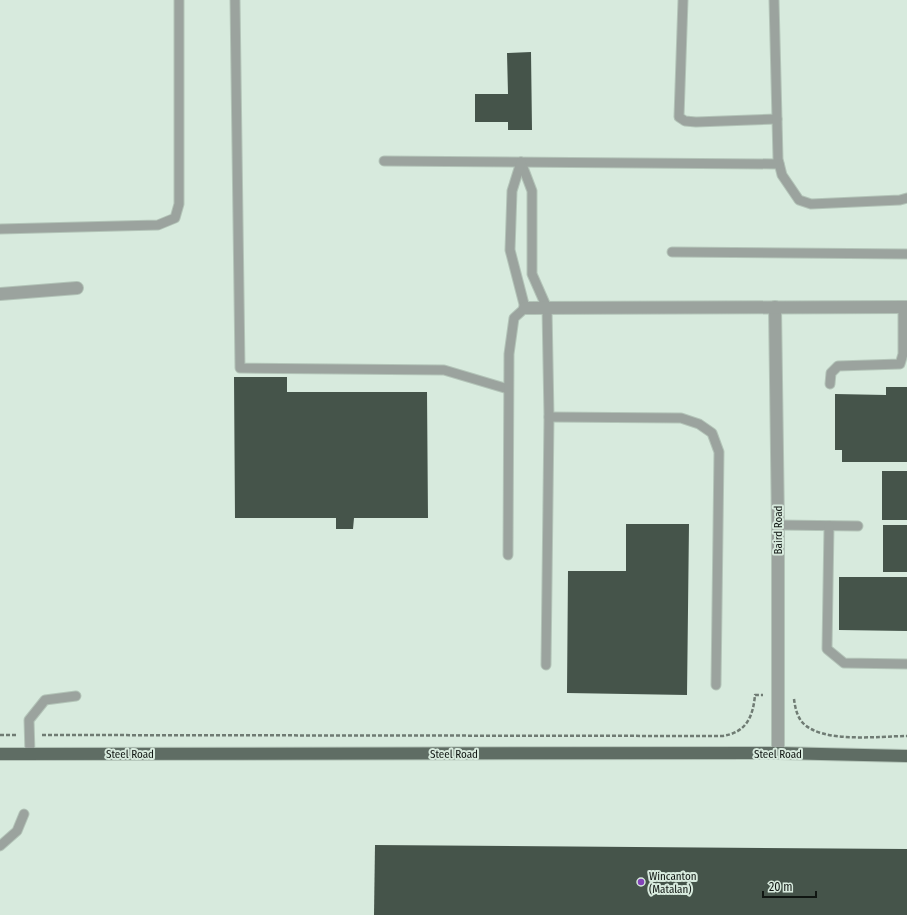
<svg xmlns="http://www.w3.org/2000/svg" width="907" height="915" font-family="'Fira Sans Condensed',sans-serif">
	<style>
		.building { fill: #45544a }
		.lines { fill: none; stroke-linecap: round; stroke-linejoin: round }
		.lane-casing { stroke: #b3c4b8; stroke-width: 11 }
		.street-casing { stroke: #b3c4b8; stroke-width: 14 }
		.primary-casing { stroke: #b3c4b8; stroke-width: 14 }
		.path { stroke: #6f7b73; stroke-width: 2.5; stroke-dasharray: 4 2; stroke-linecap: butt }
		.lane { stroke: #9ba39e; stroke-width: 9 }
		.street { stroke: #9ba39e; stroke-width: 12 }
		.primary { stroke: #5f6d64; stroke-width: 12 }
		.poi-dot { fill: #8343b8; stroke: #d7eadd; stroke-width: 1.5 }
		.labels { text-anchor: middle; stroke-width: 4; stroke-linejoin: round; paint-order: stroke }
		.street-label { font-size: 11px; fill: #101612; stroke: #d7eadd }
		.poi-label { font-size: 11px; fill: #101612; stroke: #d7eadd; text-anchor: start }
	</style>
	<rect width="100%" height="100%" fill="#d7eadd"/>
	<!-- building -->
	<g class="building">
		<polygon points="531,52 532,130 508,130 508,122 475,122 475,94 508,94 507,53"/>
		<polygon points="234,377 287,377 287,392 427,392 428,518 354,518 353,529 336,529 336,518 235,518"/>
		<polygon points="886,387 907,387 907,462 842,462 842,450 835,450 835,394 886,395"/>
		<rect x="882" y="471" width="25" height="49"/>
		<polygon points="626,524 689,524 687,695 567,693 568,571 626,571"/>
		<rect x="883" y="525" width="24" height="47"/>
		<polygon points="839,577 907,577 907,631 839,630"/>
		<polygon points="375,845 907,849 907,915 374,915"/>
	</g>
	<g class="lines">
		<defs>
			<g id="lane">
				<polyline points="235,0 240,368 444,370 508,389"/>
				<polyline points="683,0 679,117 685,121 696,122 777,119"/>
				<polyline points="774,0 778,159 782,175 799,200 811,204 900,200 907,198"/>
				<polyline points="384,161 779,164"/>
				<polyline points="521,162 532,191 532,274 547,308 549,417 546,665"/>
				<polyline points="0,229 158,225 175,218 179,204 179,0"/>
				<polyline points="672,252 907,254"/>
				<polyline points="830,384 831,373 838,366 900,364 903,354 903,307"/>
				<polyline points="549,417 681,418 699,424 712,433 719,452 716,685"/>
				<polyline points="778,525 858,526"/>
				<polyline points="829,526 827,649 844,663 907,664"/>
				<polyline points="508,555 509,354 514,318 525,308 510,250 512,191 521,162"/>
				<polyline points="30,754 29,720 45,700 76,696"/>
				<polyline points="0,846 17,831 24,814"/>
			</g>
			<g id="street">
				<polyline points="0,294 77,288"/>
				<polyline points="775,307 778,525 778,753"/>
				<polyline points="525,308 907,307"/>
			</g>
			<polyline id="primary" points="0,754 778,753 907,756"/>
		</defs>
		<!-- lane casing -->
		<use href="#lane" class="lane-casing"/>
		<!-- street casing -->
		<use href="#street" class="street-casing"/>
		<!-- primary casing -->
		<use href="#primary" class="primary-casing"/>
		<!-- path -->
		<g class="path">
			<path d="M 794,699 C 795,707 797,716 802,722 C 821,744 880,736 907,736"/>
			<polyline points="0,735 17,735"/>
			<path d="M 42,735 L 722,736 C 746,733 753,717 755,695 L 763,695"/>
		</g>
		<!-- lane -->
		<use href="#lane" class="lane"/>
		<!-- street -->
		<use href="#street" class="street"/>
		<!-- primary -->
		<use href="#primary" class="primary"/>
	</g>
	<!-- markers -->
	<circle class="poi-dot" cx="641" cy="882" r="4"/>
	<g class="labels">
		<!-- street labels -->
		<g class="street-label">
			<text transform="translate(778 530) rotate(-90)" y="4">Baird Road</text>
			<text x="130" y="758">Steel Road</text>
			<text x="454" y="758">Steel Road</text>
			<text x="778" y="758">Steel Road</text>
		</g>
		<!-- poi labels -->
		<g class="poi-label">
			<text x="649" y="880">Wincanton<tspan x="649" dy="13">(Matalan)</tspan></text>
		</g>
	</g>
	<!-- scale -->
	<path d="M763 891v6h53v-6" fill="none" stroke="#101612" stroke-width="2"/>
	<text x="769" y="891" font-size="12" fill="#101612" stroke="#d7eadd" stroke-width="3" paint-order="stroke">20 m</text>
</svg>
